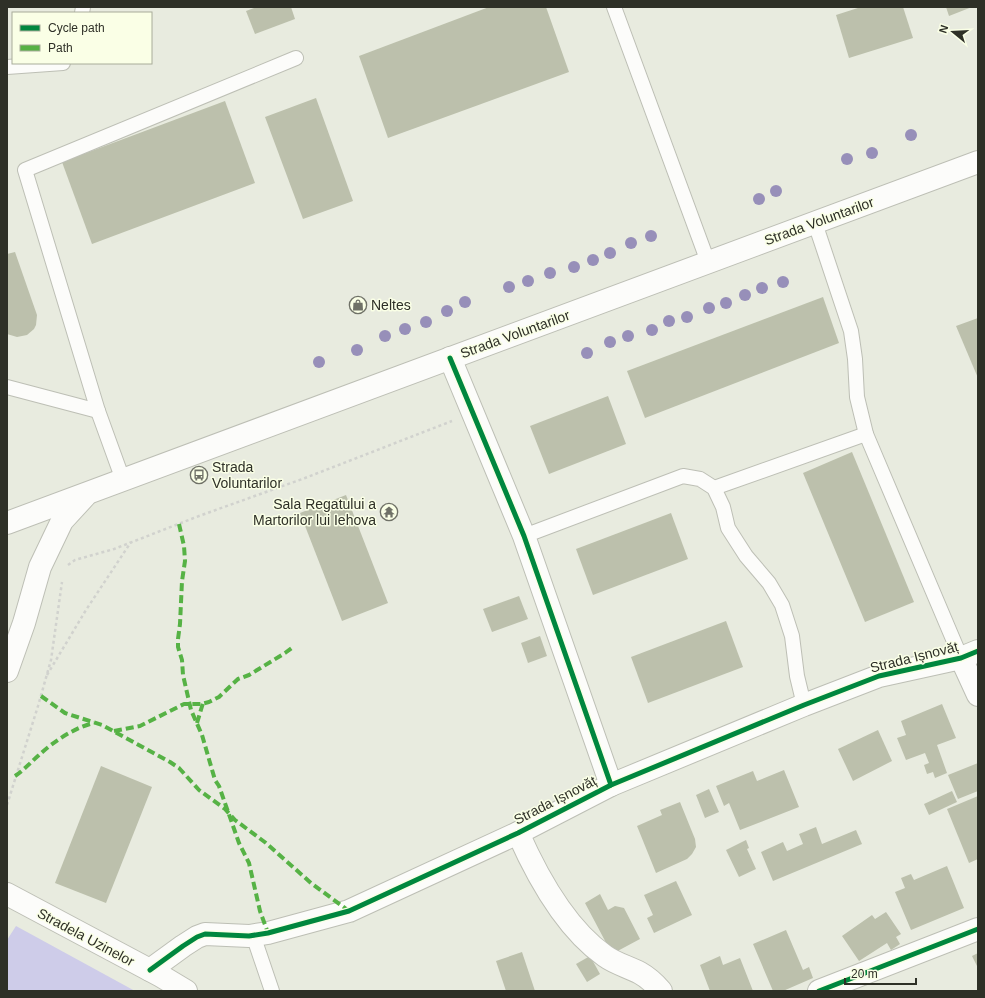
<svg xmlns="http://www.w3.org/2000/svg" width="985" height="998" font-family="Arial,sans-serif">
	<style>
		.green { fill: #cecce9 }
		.building { fill: #bcc0ac }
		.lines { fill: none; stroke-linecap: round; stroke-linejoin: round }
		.lane-casing { stroke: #bdbfb5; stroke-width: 16 }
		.street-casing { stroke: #bdbfb5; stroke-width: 24 }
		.secondary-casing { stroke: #bdbfb5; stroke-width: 24 }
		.path { stroke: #d1d2ce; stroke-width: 2.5; stroke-dasharray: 3 3; stroke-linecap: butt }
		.lane { stroke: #fcfcfa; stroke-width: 14 }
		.street { stroke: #fcfcfa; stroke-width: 22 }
		.secondary { stroke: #fcfcfa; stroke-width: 22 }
		.quiet { stroke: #56b245; stroke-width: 4; stroke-dasharray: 8 4; stroke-linecap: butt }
		.cycleway-casing { stroke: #faffe6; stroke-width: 8 }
		.cycleway { stroke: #00873e; stroke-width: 5 }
		.tree { fill: #978fb9 }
		.labels { text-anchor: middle; stroke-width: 3; stroke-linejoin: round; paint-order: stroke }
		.street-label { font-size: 14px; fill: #2e3027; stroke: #faffe6 }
		.poi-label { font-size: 14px; fill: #2e3027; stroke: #faffe6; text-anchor: start }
	</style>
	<rect width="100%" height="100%" fill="#e8ebdf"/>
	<!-- green -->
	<polygon class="green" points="16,926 135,991 7,991 7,940"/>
	<!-- building -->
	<g class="building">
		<polygon points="257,7 291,7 295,19 255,34 246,11"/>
		<polygon points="489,7 546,7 569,72 388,138 359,56"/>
		<polygon points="861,7 903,7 913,38 849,58 836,15"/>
		<polygon points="946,7 972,7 949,16"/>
		<polygon points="316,98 353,201 303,219 265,117"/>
		<polygon points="225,101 255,183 92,244 62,162"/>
		<polygon points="15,252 37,315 36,325 34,329 27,335 17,337 7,334 7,254"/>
		<polygon points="823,297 839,343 645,418 627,371"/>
		<polygon points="978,318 978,378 956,326"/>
		<polygon points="608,396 626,444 549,474 530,426"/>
		<polygon points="852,452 914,602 865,622 803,473"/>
		<polygon points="346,495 388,603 342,621 300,513"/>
		<polygon points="671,513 688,559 593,595 576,549"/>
		<polygon points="519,596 528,619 492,632 483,609"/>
		<polygon points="726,621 743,667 648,703 631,657"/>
		<polygon points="540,636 547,656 528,663 521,643"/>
		<polygon points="942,704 956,738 937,745 947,773 935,778 933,772 927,774 924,765 929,763 925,753 906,760 897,738 906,735 901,721"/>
		<polygon points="878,730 892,761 853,781 838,749"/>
		<polygon points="978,763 978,791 958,799 948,775"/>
		<polygon points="101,766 152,787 106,903 55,883"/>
		<polygon points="784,770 799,807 740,830 729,803 724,806 716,786 753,771 757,781"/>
		<polygon points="709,789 719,812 705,818 696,795"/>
		<polygon points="952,791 957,802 929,815 924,804"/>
		<polygon points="978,796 978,859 969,863 947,809"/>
		<polygon points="680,802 695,839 696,847 692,854 687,859 656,873 637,826 662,815 660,810"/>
		<polygon points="816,827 822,844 856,830 862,844 773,881 761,852 783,842 787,851 803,844 799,834"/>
		<polygon points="746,840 749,848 747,849 756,869 739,877 726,850"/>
		<polygon points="947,866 964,908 911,930 895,892 905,888 901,878 911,874 914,880"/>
		<polygon points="676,881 692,915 654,933 647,918 653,915 644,895"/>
		<polygon points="600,894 608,910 615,906 624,908 640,939 612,954 585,903"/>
		<polygon points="886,912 901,934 896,937 900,944 891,950 887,943 859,961 842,936 872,915 875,919"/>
		<polygon points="786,930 803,970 809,967 813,978 783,991 773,991 753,944"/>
		<polygon points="522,952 535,991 506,991 496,961"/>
		<polygon points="978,953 978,968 972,956"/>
		<polygon points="590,956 600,974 587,982 576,964"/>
		<polygon points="720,956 723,965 740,958 753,991 710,991 700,965"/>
	</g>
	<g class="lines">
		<defs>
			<g id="lane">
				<polyline points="614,7 708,262"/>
				<polyline points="82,13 83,7"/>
				<polyline points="7,67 63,63"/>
				<polyline points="815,223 851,331 855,359 857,397 866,434 961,658"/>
				<polyline points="7,387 98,411"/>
				<polyline points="123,480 98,411 25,170 296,58"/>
				<polyline points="714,488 866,434"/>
				<polyline points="524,536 683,476 700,479 714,488 723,507 728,528 746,556 769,583 782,605 792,636 797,676 804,705"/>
				<polyline points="253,935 272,991"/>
			</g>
			<g id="street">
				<polyline points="450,358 524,536 611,785"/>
				<polyline points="961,658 978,695"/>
				<path d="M 518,833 C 537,876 565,928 605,956 C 616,964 629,967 640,973 C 649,978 655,984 661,991"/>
				<polyline points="150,970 183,946 197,937 205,934 249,936 268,933 349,911 518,833 611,785 804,705 879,676 961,658 978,651"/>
				<polyline points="819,991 978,929"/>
			</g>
			<g id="secondary">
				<polyline points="7,523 978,162"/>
				<polyline points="7,671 24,623 40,567 62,521 85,496"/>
				<polyline points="7,894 161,976 186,991"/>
			</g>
		</defs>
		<!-- lane casing -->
		<use href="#lane" class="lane-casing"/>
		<!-- street casing -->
		<use href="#street" class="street-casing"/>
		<!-- secondary casing -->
		<use href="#secondary" class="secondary-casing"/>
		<!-- path -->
		<g class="path">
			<polyline points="68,565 75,560 114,549 199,516 305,478 452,421"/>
			<polyline points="47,675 86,610 131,542"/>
			<polyline points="7,805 38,706 51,660 62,582"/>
		</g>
		<!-- lane -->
		<use href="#lane" class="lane"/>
		<!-- street -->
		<use href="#street" class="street"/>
		<!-- secondary -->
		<use href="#secondary" class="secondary"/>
		<!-- quiet -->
		<g class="quiet">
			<polyline points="179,524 184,546 185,561 182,581 180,624 178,639 178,647 182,660 183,675 191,710 202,735 215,780 219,786 239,843 249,863 260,911 268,933"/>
			<polyline points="41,696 65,713 102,725 170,762 179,768 199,790 225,809 235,820 266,843 311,883 349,911"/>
			<polyline points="197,723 203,703"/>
			<polyline points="114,731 140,726 184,704 201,704 209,702 219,697 238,679 249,675 285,653 293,647"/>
			<path d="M 15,776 C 24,770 31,762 39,755 C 53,742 75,727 94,723"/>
		</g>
		<defs>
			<g id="cycleway">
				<polyline points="450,358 524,536 611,785"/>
				<polyline points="150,970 183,946 197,937 205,934 249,936 268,933 349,911 518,833 611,785 804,705 879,676 961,658 978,651"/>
				<polyline points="819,991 978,929"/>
			</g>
		</defs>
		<!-- cycleway casing -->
		<use href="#cycleway" class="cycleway-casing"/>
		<!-- cycleway -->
		<use href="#cycleway" class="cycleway"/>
	</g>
	<!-- trees -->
	<g class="tree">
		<circle cx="911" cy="135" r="6"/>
		<circle cx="872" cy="153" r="6"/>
		<circle cx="847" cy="159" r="6"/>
		<circle cx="776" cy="191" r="6"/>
		<circle cx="759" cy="199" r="6"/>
		<circle cx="651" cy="236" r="6"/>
		<circle cx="631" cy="243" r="6"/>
		<circle cx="610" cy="253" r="6"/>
		<circle cx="593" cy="260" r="6"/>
		<circle cx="574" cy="267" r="6"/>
		<circle cx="550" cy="273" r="6"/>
		<circle cx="528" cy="281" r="6"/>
		<circle cx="783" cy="282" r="6"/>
		<circle cx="509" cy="287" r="6"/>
		<circle cx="762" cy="288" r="6"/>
		<circle cx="745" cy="295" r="6"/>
		<circle cx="465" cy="302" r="6"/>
		<circle cx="726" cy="303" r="6"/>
		<circle cx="709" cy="308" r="6"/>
		<circle cx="447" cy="311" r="6"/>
		<circle cx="687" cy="317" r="6"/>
		<circle cx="669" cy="321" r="6"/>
		<circle cx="426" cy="322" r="6"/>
		<circle cx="405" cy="329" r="6"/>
		<circle cx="652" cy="330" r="6"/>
		<circle cx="385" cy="336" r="6"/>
		<circle cx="628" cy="336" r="6"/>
		<circle cx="610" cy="342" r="6"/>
		<circle cx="357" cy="350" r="6"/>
		<circle cx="587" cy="353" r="6"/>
		<circle cx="319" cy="362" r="6"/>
	</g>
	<!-- icons -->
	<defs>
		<symbol id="shop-ring" viewBox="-11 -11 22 22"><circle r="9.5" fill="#faffe6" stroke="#6f7167" stroke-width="1.5"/><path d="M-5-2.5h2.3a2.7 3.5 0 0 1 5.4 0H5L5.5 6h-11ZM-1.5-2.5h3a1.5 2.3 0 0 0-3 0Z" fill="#6f7167"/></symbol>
		<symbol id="bus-ring" viewBox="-11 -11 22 22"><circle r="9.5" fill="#faffe6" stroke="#6f7167" stroke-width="1.5"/><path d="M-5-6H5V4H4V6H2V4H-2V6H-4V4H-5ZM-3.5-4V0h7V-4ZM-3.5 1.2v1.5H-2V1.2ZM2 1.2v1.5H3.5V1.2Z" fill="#6f7167"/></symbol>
		<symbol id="temple-ring" viewBox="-11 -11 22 22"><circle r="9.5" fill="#faffe6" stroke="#6f7167" stroke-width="1.5"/><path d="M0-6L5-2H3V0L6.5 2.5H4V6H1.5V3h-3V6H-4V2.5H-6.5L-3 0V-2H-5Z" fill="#6f7167"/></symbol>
	</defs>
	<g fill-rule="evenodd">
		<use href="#shop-ring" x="348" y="295" width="20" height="20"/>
		<use href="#bus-ring" x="189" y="465" width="20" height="20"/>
		<use href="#temple-ring" x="379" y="502" width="20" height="20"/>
	</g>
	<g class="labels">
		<!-- street labels -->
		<g class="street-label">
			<text transform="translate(819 221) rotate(-20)" y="5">Strada Voluntarilor</text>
			<text transform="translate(515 334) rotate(-20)" y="5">Strada Voluntarilor</text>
			<text transform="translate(914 657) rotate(-14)" y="5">Strada Ișnovăț</text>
			<text transform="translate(555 800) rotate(-27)" y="5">Strada Ișnovăț</text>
			<text transform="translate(86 937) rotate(28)" y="5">Stradela Uzinelor</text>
		</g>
		<!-- poi labels -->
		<g class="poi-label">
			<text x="371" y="310">Neltes</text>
			<text x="212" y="472">Strada<tspan x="212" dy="16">Voluntarilor</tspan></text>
			<text x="376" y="509" text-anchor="end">Sala Regatului a<tspan x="376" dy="16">Martorilor lui Iehova</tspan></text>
		</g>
	</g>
	<!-- border -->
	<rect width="985" height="998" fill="none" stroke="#2e3027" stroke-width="16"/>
	<!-- legend -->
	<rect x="12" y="12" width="140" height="52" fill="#faffe6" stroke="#a8ac9a"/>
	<rect x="20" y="25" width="20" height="6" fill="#00873e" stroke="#a8ac9a"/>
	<text x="48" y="32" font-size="12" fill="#2e3027">Cycle path</text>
	<rect x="20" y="45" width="20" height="6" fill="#56b245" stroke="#a8ac9a"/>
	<text x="48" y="52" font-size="12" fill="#2e3027">Path</text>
	<!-- north arrow -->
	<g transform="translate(953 32) rotate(288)" stroke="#faffe6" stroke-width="3" paint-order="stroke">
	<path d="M0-3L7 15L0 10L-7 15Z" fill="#2e3027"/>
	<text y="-6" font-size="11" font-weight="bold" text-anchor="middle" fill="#2e3027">N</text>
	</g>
	<!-- scale -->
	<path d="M845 978v6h71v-6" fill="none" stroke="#2e3027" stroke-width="2"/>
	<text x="851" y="978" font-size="12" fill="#2e3027" stroke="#faffe6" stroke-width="3" paint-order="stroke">20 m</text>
</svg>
